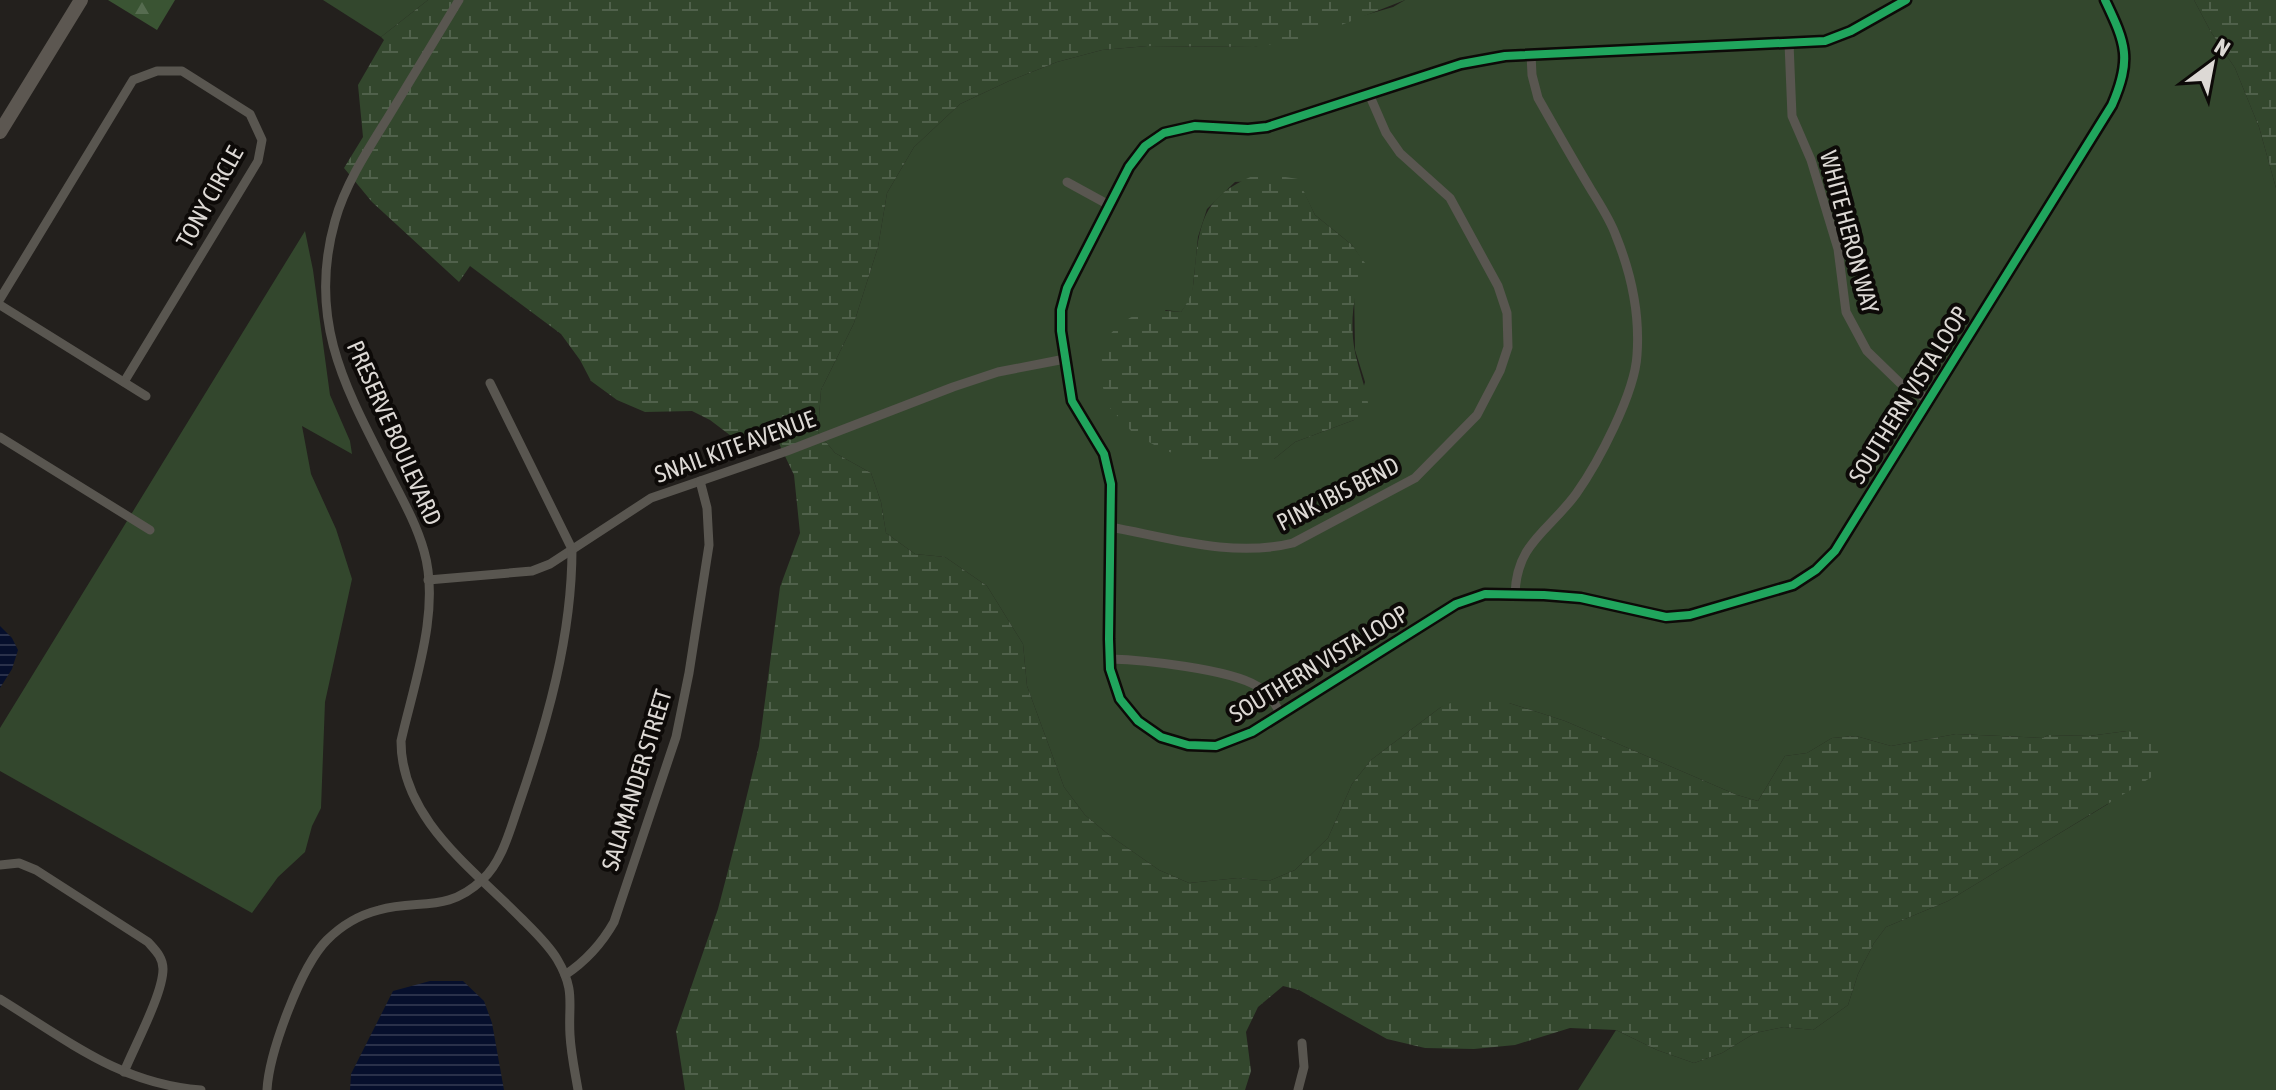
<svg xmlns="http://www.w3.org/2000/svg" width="2276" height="1090" font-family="'Asap Condensed',sans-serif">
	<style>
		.green { fill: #33472d; fill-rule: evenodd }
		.forest { fill: url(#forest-firs) }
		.wetland { fill: url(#wetland-marsh) }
		.water { fill: url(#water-rules) }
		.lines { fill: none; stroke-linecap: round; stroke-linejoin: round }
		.street { stroke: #595650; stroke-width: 9 }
		.secondary { stroke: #5c5751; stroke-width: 14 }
		.cycleway-casing { stroke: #0d0a08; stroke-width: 13 }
		.cycleway { stroke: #20a55d; stroke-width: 8 }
		.labels { text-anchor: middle; stroke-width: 8; stroke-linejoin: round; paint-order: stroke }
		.street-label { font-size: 24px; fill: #ddd9d5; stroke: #0d0a08 }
	</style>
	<defs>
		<pattern id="forest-firs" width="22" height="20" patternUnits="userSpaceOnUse" patternTransform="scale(2)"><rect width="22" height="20" fill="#3a5433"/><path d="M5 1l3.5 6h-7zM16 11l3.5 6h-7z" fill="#566c50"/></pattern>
		<pattern id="wetland-marsh" width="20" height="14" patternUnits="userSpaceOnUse" patternTransform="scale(2)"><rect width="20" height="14" fill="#33472d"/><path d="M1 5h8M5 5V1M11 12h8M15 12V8" fill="none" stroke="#50614b"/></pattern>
		<pattern id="water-rules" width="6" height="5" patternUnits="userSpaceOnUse" patternTransform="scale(2)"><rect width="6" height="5" fill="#060f2c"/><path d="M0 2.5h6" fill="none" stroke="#2a314a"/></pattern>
	</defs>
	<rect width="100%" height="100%" fill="#23201d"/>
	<!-- green -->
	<g class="green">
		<polygon points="323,0 428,0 381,37"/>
		<path d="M 1405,0 L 2194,0 L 2211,32 L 2235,68 L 2259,127 L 2276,188 L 2276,1090 L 1578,1090 L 1616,1030 L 1657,1050 L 1694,1063 L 1722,1053 L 1755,1033 L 1784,1027 L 1813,1030 L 1848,1005 L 1858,974 L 1874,943 L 1886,927 L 1948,901 L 2108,804 L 2127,731 L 2089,736 L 2048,735 L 2043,738 L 1956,734 L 1891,746 L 1856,736 L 1832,738 L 1807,753 L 1785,756 L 1758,801 L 1737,795 L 1565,721 L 1509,703 L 1441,707 L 1371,760 L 1352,784 L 1328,838 L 1295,870 L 1269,881 L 1238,878 L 1189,883 L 1159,870 L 1109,835 L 1085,815 L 1064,787 L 1027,686 L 1023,644 L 987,586 L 945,557 L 915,554 L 886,533 L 881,502 L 871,473 L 835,453 L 818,432 L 821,390 L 854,323 L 878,247 L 887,193 L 914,147 L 960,104 L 1009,81 L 1057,62 L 1102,50 L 1147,46 L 1254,47 L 1393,7 ZM 1297,179 L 1315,215 L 1352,245 L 1364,263 L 1354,290 L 1355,350 L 1365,382 L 1354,420 L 1295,442 L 1274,459 L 1165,310 L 1181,312 L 1192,297 L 1198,237 L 1207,209 L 1235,182 Z"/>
		<polygon points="305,231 313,270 330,395 350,441 352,454 302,426 311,474 336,529 352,579 325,702 321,808 312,826 305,852 278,877 252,913 0,771 0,728"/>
	</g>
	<!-- forest -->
	<polygon class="forest" points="108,0 175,0 157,30"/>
	<!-- wetland -->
	<g class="wetland">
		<polygon points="428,0 1405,0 1308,38 1254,47 1147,46 1102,50 1057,62 1009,81 960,104 914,147 887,193 878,247 854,323 821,390 818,432 835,453 871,473 881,502 886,533 915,554 945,557 987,586 1023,644 1027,686 1064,787 1085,815 1109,835 1159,870 1189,883 1238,878 1269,881 1295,870 1328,838 1352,784 1371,760 1441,707 1466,697 1509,703 1565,721 1737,795 1758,801 1785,756 1807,753 1832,738 1856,736 1891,746 1956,734 2043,738 2048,735 2089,736 2127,731 2158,738 2160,772 1948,901 1886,927 1874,943 1858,974 1848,1005 1813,1030 1784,1027 1755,1033 1722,1053 1694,1063 1657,1050 1616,1030 1570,1028 1515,1045 1474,1049 1425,1048 1387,1039 1299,990 1283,986 1258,1007 1246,1032 1251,1071 1245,1090 685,1090 676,1031 718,909 737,836 759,746 780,587 800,533 794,475 774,433 739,442 710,420 692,411 645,412 617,400 591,381 580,360 561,334 470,266 459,282 372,202 344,168 363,137 358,85 384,40 381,37"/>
		<polygon points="2194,0 2276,0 2276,188 2259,127 2235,68 2211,32"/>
		<path d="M 1260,173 L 1298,179 L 1315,215 L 1352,245 L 1365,263 C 1354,290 1349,322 1355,352 C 1359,371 1366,388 1369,408 L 1354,420 L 1295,442 L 1274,459 L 1227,464 L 1195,458 L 1165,451 L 1133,433 L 1110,408 L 1100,379 L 1098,350 C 1122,316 1138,308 1181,312 C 1194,294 1193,288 1195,266 C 1200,213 1209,193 1260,173 Z"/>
	</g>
	<!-- water -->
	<g class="water">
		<polygon points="0,626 12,638 18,650 12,669 0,688"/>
		<polygon points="430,981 463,981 484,1001 492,1023 504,1090 350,1090 351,1074 393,991"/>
	</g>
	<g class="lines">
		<!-- street -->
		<g class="street">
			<path d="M 459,0 C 435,40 411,79 387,119 C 367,151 345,185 335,221 C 306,323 348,392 392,479 C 404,502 417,526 424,551 C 441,610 414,683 401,741 C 401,818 471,867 521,918 C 533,930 548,944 557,959 C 576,991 568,1003 570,1035 C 571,1054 575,1072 578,1090"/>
			<path d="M 1906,0 L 1851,31 L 1825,41 L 1505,56 L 1461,64 L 1267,127 L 1248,129 L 1195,126 L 1164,133 L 1145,146 L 1129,167 L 1067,288 L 1061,310 L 1061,331 L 1072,401 L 1104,454 L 1111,484 L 1109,639 L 1110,669 L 1120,699 L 1138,721 L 1161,737 L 1188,745 L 1216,746 L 1252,732 L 1456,604 L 1485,594 L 1544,595 L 1581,598 L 1666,617 L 1690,615 L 1793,585 L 1816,570 L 1835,551 L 2112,105 C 2132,59 2126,44 2105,0"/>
			<polyline points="1789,43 1792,116 1811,160 1838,249 1846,312 1867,351 1900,383 1929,400"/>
			<polyline points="1067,182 1109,205"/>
			<polyline points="0,299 133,80 157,71 182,71 250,114 262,140 258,161 124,382"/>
			<polyline points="0,305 146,396"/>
			<polyline points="0,437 150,530"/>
			<path d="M 1110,527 C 1170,538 1233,558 1293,543 L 1415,478 L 1477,415 L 1500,371 L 1508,347 L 1507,313 L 1498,286 L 1450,198 L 1400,153 L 1386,133 L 1369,94"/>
			<polyline points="428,580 532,571 550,564 651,498 787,451 953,387 998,372 1065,359"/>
			<path d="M 1515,595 C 1516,543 1549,531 1576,494 C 1598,463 1635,393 1637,355 C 1640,314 1631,273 1616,236 C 1610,219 1599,203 1590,188 C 1572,158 1555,128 1538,98 L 1532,75 L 1531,54"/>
			<path d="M 1110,659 C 1144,660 1229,669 1257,686 C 1269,692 1274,703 1281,714"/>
			<path d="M 0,865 L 19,863 L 36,870 L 148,942 C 155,950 163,957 163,969 C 163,994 134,1047 124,1072"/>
			<path d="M 565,975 C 586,961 601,945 614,922 L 676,737 L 689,673 L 709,545 L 707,508 L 700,481"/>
			<path d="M 0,999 C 67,1040 120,1084 201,1090"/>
			<path d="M 267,1090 C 269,1053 301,966 327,940 C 342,925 359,915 379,910 C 419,899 447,913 482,880 C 502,862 510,830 519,804 C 547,723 572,637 572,549 L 490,383"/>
			<polyline points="1298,1090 1304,1067 1302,1043"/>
		</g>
		<!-- secondary -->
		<polyline class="secondary" points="0,132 81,0"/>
		<defs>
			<path id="cycleway" d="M 1906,0 L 1851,31 L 1825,41 L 1505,56 L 1461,64 L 1267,127 L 1248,129 L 1195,126 L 1164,133 L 1145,146 L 1129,167 L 1067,288 L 1061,310 L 1061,331 L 1072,401 L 1104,454 L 1111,484 L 1109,639 L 1110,669 L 1120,699 L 1138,721 L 1161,737 L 1188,745 L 1216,746 L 1252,732 L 1456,604 L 1485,594 L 1544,595 L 1581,598 L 1666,617 L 1690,615 L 1793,585 L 1816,570 L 1835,551 L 2112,105 C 2132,59 2126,44 2105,0"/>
		</defs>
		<!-- cycleway casing -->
		<use href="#cycleway" class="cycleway-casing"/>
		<!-- cycleway -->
		<use href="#cycleway" class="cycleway"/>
	</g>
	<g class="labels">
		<!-- street labels -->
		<g class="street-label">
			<text transform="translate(210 197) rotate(-61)" y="8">TONY CIRCLE</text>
			<text transform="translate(1849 232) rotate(75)" y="8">WHITE HERON WAY</text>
			<text transform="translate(1909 395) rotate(-58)" y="8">SOUTHERN VISTA LOOP</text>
			<text transform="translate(394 433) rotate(66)" y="8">PRESERVE BOULEVARD</text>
			<text transform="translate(735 447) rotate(-20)" y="8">SNAIL KITE AVENUE</text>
			<text transform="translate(1338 494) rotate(-27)" y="8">PINK IBIS BEND</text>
			<text transform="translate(1319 664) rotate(-31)" y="8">SOUTHERN VISTA LOOP</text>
			<text transform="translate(637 780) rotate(-73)" y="8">SALAMANDER STREET</text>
		</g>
	</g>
	<!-- north arrow -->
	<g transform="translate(2212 64) rotate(32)" stroke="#0d0a08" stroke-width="6" paint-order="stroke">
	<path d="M0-6L14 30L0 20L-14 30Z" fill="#ddd9d5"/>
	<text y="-12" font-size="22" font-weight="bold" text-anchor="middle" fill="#ddd9d5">N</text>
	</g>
</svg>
